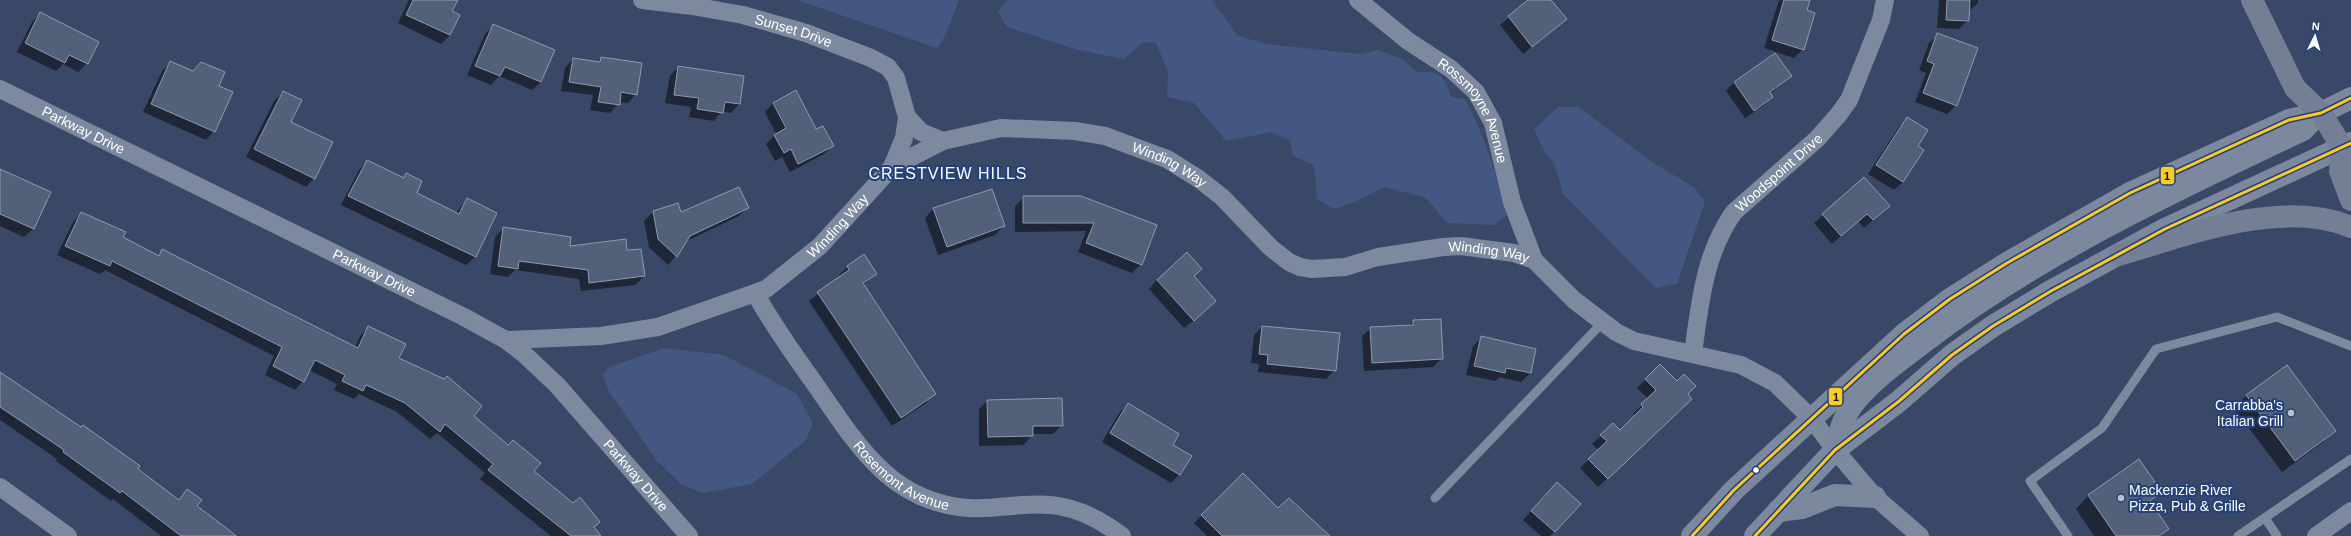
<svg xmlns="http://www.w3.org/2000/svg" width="2351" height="536" font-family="Helvetica,sans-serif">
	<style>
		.water { fill: #435781 }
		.shadow { fill: #0007 }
		.building { fill: #536079; stroke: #909aad }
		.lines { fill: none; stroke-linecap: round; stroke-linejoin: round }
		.lane { stroke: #7d899e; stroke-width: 9 }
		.street { stroke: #7d899e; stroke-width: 18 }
		.primary { stroke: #7c889d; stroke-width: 22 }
		.highway { stroke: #747f96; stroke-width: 22 }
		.bus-1-casing { stroke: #25417b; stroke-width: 6 }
		.bus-1 { stroke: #fccb23; stroke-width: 3 }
		.poi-dot { fill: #babfca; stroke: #25417b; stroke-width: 1.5 }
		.bus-dot { fill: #fff; stroke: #25417b; stroke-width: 1.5 }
		.labels { text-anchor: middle; stroke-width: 4; stroke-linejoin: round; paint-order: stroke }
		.street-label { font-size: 14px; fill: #fff; stroke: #25417b }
		.poi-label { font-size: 14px; fill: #fff; stroke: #25417b; text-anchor: end }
		.quarter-label { font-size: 16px; letter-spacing: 1px; fill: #fff; stroke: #25417b }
		.line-badge { stroke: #25417b; stroke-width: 1.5 }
		.pale-badge-label { font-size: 11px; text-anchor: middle; font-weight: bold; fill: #111 }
	</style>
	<rect width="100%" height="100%" fill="#394867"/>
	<!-- water -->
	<g class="water">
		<polygon points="797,0 959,0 945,36 937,48"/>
		<path d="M 1010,0 L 1212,0 L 1238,36 L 1267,44 L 1359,54 L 1378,50 L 1404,60 L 1417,72 C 1439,70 1445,76 1451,97 L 1465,99 C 1485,136 1496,174 1507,215 L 1494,225 L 1447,223 L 1426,198 L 1385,187 L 1352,203 L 1334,209 L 1317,199 L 1314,165 L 1293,156 L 1290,141 L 1272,132 L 1226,141 L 1194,103 L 1167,97 L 1168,72 L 1156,43 L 1143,42 L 1124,59 L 1078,50 L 1007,27 L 998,12 L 1006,1 Z"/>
		<polygon points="1558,107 1579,107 1652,162 1695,188 1705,202 1677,284 1656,288 1563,194 1555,165 1545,153 1534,129"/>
		<polygon points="664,348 724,355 797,394 813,424 805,441 752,484 703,493 682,485 656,460 607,388 603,375 607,369 615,365"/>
	</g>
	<!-- shadow -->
	<g class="shadow">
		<polygon points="409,0 457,0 451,12 459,15 450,35 441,44 398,23"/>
		<polygon points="1529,0 1550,0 1565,19 1523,54 1500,25"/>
		<polygon points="1779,0 1809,0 1805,11 1803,49 1794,58 1764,48"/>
		<polygon points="1939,0 1978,0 1978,3 1968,12 1968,20 1959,29 1937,28"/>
		<polygon points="40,13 87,63 78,72 63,64 56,71 17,52 32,22"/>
		<polygon points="493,26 541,82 532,90 499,76 491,85 467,75 485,34"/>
		<polygon points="1938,35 1956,105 1947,114 1915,102 1926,73 1919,70 1929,43"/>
		<polygon points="602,58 636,94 628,103 619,102 610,113 590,110 593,95 561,91 565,68 573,59 597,63"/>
		<polygon points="171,62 192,72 201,63 218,86 214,131 206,140 143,112 162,71"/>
		<polygon points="678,67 739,104 731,113 722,111 714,121 689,117 691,107 665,103 670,76"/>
		<polygon points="1791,76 1770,94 1772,97 1763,106 1745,118 1726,91 1734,82"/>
		<polygon points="283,92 290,122 314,178 306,187 246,157 274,101"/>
		<polygon points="773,103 816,131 833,146 824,154 790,172 782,157 775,161 766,144 776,134 765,112"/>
		<polygon points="1908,118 1916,147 1903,182 1894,190 1868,174 1899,127"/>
		<polygon points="367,161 402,179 406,175 415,193 456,213 467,199 496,213 475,257 466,265 341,205 359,170"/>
		<polygon points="0,170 49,192 33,229 24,237 0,226"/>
		<polygon points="1864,178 1880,214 1864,228 1858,221 1832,244 1814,223"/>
		<polygon points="1024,197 1081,197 1141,264 1132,273 1078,252 1086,231 1015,232 1015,206"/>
		<polygon points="677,204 680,214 748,207 739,216 685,242 676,256 668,265 649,247 644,221 653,212"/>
		<polygon points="933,209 1004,226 995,235 938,255 925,218"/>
		<polygon points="82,213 157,256 163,251 355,347 360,336 369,327 398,358 472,416 600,536 551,536 480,479 485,473 437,433 430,439 397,412 359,394 354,399 334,390 337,384 309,370 303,381 295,390 265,375 274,356 105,270 100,274 57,255 73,222"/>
		<polygon points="504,228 568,247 626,251 644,276 635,285 581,291 579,279 515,270 508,277 490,274 495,237"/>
		<polygon points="847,267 876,273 863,285 934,394 926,403 892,426 809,301 840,277 839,275"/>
		<polygon points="1193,277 1206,310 1184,328 1149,289 1157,280"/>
		<polygon points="1413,321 1442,358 1433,367 1364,371 1362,336 1371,328 1409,326"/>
		<polygon points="1262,327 1335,370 1326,379 1258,372 1259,364 1251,363 1254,335"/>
		<polygon points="1482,338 1535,350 1530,373 1521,382 1500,377 1495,381 1466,375 1473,346"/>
		<polygon points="1660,366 1686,395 1682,408 1598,487 1580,468 1599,450 1592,444 1601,436 1619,431 1635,416 1633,414 1648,399 1637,388"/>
		<polygon points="0,373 137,469 178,500 188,491 196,507 239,536 161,536 113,499 111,501 56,461 57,459 0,420"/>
		<polygon points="2247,395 2335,431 2322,443 2282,472 2234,408"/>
		<polygon points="987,401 1062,425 1053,434 1032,434 1024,445 979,446 979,409"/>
		<polygon points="1128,404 1171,445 1190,457 1179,475 1171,483 1102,442 1120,412"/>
		<polygon points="2139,461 2161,492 2150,503 2168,529 2160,536 2094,536 2076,509 2088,496"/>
		<polygon points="1243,475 1278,510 1321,536 1207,536 1194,523"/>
		<polygon points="1548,492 1579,504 1550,536 1541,536 1523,520"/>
	</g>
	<!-- building -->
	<g class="building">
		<polygon points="413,0 458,0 452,11 460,15 450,35 406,15"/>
		<polygon points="1528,0 1551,0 1567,19 1532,47 1508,16"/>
		<polygon points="1784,0 1810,0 1807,10 1815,13 1804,50 1772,40"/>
		<polygon points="1947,0 1970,0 1969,21 1946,20"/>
		<polygon points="40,12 99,42 88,64 69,55 65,63 25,43"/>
		<polygon points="493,24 555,50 541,82 505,67 500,76 475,66"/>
		<polygon points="1937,33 1978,48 1957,106 1923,93 1934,64 1927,61"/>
		<polygon points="1775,53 1792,76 1770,92 1773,97 1754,111 1734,82"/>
		<polygon points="601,57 642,63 637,95 621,92 620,105 598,102 601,87 569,82 573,58 600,62"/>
		<polygon points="170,61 193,71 201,62 225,72 219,86 233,92 215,132 151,104"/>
		<polygon points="678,66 744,76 740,104 725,102 723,113 697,109 699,98 674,95"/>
		<polygon points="796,90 816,129 823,126 834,146 798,164 791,149 784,153 774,135 786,128 773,103"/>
		<polygon points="283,91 302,100 291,122 333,142 315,179 254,149"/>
		<polygon points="1907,117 1928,130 1918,146 1924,150 1903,182 1876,165"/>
		<polygon points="367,160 404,178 406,173 422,181 417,193 459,214 467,198 497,213 476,257 348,196"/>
		<polygon points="0,169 51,192 34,229 0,214"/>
		<polygon points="1864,177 1890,206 1873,220 1867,214 1841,236 1822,214"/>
		<polygon points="739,187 749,208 690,236 677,257 658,239 653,211 678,203 681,212"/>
		<polygon points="992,189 1005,226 947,247 933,208"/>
		<polygon points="1023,196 1081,196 1157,225 1142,265 1086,243 1094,223 1023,223"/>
		<polygon points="81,212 126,232 123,237 159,256 162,249 358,348 368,326 406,344 399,358 444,379 447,376 482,406 474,416 508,445 513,440 541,463 534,471 573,503 580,497 600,522 594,527 601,536 571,536 488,470 493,464 445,424 440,432 405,403 366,385 363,391 342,381 345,375 315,360 304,382 273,366 282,347 112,261 110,266 65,246"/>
		<polygon points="503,227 571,237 570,246 626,239 627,250 641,249 645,276 589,283 588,270 519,261 518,269 498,266"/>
		<polygon points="1187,252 1202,269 1194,276 1216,301 1194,321 1157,280"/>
		<polygon points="864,254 877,274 863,283 936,394 901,418 817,292 849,270 847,266"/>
		<polygon points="1441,319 1443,359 1372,363 1370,327 1413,325 1413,320"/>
		<polygon points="1262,326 1340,333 1336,371 1267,364 1268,355 1259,354"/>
		<polygon points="1481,336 1536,349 1531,373 1506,368 1505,373 1474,366"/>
		<polygon points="1660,364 1677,381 1684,374 1696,386 1688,394 1692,399 1608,479 1588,459 1607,441 1600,435 1613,423 1620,430 1643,407 1641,404 1656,390 1645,379"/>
		<polygon points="2287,365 2336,431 2295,461 2246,395"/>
		<polygon points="0,372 81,427 83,425 140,466 138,469 179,500 187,489 202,500 197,506 237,536 181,536 122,491 120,493 63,452 64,450 0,407"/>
		<polygon points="1062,398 1063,426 1033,426 1033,436 988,437 987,400"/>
		<polygon points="1128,403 1179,434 1173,445 1192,456 1180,475 1110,433"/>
		<polygon points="2139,459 2162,492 2150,501 2169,529 2159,536 2116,536 2088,495"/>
		<polygon points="1243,473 1278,508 1289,498 1330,536 1222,536 1201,515"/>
		<polygon points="1557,482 1581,504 1555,532 1531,511"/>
	</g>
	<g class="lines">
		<!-- lane -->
		<g class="lane">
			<polyline points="1435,498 1602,323"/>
			<polyline points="2265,518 2277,536"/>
			<polyline points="2068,536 2030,481 2102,428 2156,349 2277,317 2351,346"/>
			<polyline points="2238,536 2351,459"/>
		</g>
		<!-- street -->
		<g class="street">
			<path id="s1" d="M 642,0 L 692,6 L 743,15 L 806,33 L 871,58 L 888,67 L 896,78 L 907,117 L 904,138 L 892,167"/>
			<path id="s2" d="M 1358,0 L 1408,41 L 1451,69 L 1476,92 L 1493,123 L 1512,202 L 1534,260"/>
			<path id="s3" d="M 0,89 L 464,317 L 506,340 L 523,353 L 557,385 L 689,536"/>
			<polyline points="907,117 921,132 943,141"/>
			<path id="s4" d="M 755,293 C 773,325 794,355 815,384 C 856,443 890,503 969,508 C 996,510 1024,502 1050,505 C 1076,507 1101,520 1122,536"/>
			<path id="s5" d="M 506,340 L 601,336 L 658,327 L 755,293 L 766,289 L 820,246 L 892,167 L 943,141 L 1001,128 L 1075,131 L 1105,136 L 1167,159 L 1199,179 L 1222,197 L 1271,248 L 1289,262 L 1300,267 L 1312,269 L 1345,267 L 1378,257 L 1443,247 L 1461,246 L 1514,253 L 1534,260 L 1574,300 L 1616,332 L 1634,341 L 1741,365 L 1775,383 L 1812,419 L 1835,450 L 1875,497 L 1920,536"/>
			<path id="s6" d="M 1693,353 C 1700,304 1704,254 1734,212 L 1817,139 L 1839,114 L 1849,100 L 1881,20 L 1885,0"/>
			<polyline points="0,487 68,536"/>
			<polyline points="2316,536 2351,511"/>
		</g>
		<!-- primary -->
		<g class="primary">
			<path d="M 1835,450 C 1839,433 1843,417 1854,403 C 1872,380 1903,358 1927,340 C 2039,254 2176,190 2303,130 L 2309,124"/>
			<polyline points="1778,511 1802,508 1835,495 1875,497"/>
			<polyline points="1692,536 1734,490 1904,334 1950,299 2007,263 2130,193 2289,120 2321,113 2351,98"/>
			<polyline points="1755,536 1835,450 1898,402 1952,355 1993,326 2051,291 2165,229 2351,143"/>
		</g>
		<!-- highway -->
		<g class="highway">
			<polyline points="2252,0 2295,88 2321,113 2342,147 2340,171 2351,200"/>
			<path d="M 2119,255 C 2188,235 2281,198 2351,227"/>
		</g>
		<defs>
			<g id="bus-1">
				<polyline points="1692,536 1734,490 1904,334 1950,299 2007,263 2130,193 2289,120 2321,113 2351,98"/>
				<polyline points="1755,536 1835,450 1898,402 1952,355 1993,326 2051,291 2165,229 2351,143"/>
			</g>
		</defs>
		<!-- bus-1 casing -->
		<use href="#bus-1" class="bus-1-casing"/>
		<!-- bus-1 -->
		<use href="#bus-1" class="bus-1"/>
	</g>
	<!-- markers -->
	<g class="poi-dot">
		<circle cx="2291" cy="413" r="4"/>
		<circle cx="2121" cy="498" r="4"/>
	</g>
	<circle class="bus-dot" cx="1756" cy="470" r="3.5"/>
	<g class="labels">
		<!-- street labels -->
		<g class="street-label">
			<text dy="5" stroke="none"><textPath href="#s1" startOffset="155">Sunset Drive</textPath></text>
			<text dy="5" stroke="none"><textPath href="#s2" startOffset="164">Rossmoyne Avenue</textPath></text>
			<text dy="5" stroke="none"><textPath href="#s3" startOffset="93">Parkway Drive</textPath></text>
			<text dy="5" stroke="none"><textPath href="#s5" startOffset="735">Winding Way</textPath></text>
			<text dy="5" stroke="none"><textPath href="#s6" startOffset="208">Woodspoint Drive</textPath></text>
			<text dy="5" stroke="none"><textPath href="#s5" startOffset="363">Winding Way</textPath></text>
			<text dy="5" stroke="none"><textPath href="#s5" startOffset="1095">Winding Way</textPath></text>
			<text dy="5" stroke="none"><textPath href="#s3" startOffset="417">Parkway Drive</textPath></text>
			<text dy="5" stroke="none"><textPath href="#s4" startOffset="238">Rosemont Avenue</textPath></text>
			<text dy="5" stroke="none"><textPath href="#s3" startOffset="753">Parkway Drive</textPath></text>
		</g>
		<!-- poi labels -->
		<g class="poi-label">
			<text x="2283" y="410">Carrabba's<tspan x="2283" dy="16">Italian Grill</tspan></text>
			<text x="2129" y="495" text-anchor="start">Mackenzie River<tspan x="2129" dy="16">Pizza, Pub &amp; Grille</tspan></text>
		</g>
		<!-- quarter labels -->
		<g class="quarter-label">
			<text x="948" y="179">CRESTVIEW HILLS</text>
		</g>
	</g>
	<g class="line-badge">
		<rect x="2160" y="166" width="15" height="19" rx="4" fill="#fccb23"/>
		<rect x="1828" y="387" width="15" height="19" rx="4" fill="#fccb23"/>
	</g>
	<g class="pale-badge-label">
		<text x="2167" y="180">1</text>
		<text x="1836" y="401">1</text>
	</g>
	<!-- north arrow -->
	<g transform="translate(2315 36) rotate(5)" stroke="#25417b" stroke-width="3" paint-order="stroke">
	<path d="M0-3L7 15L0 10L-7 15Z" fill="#ffffff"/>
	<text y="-6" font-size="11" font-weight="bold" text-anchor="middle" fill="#ffffff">N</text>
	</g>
</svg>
